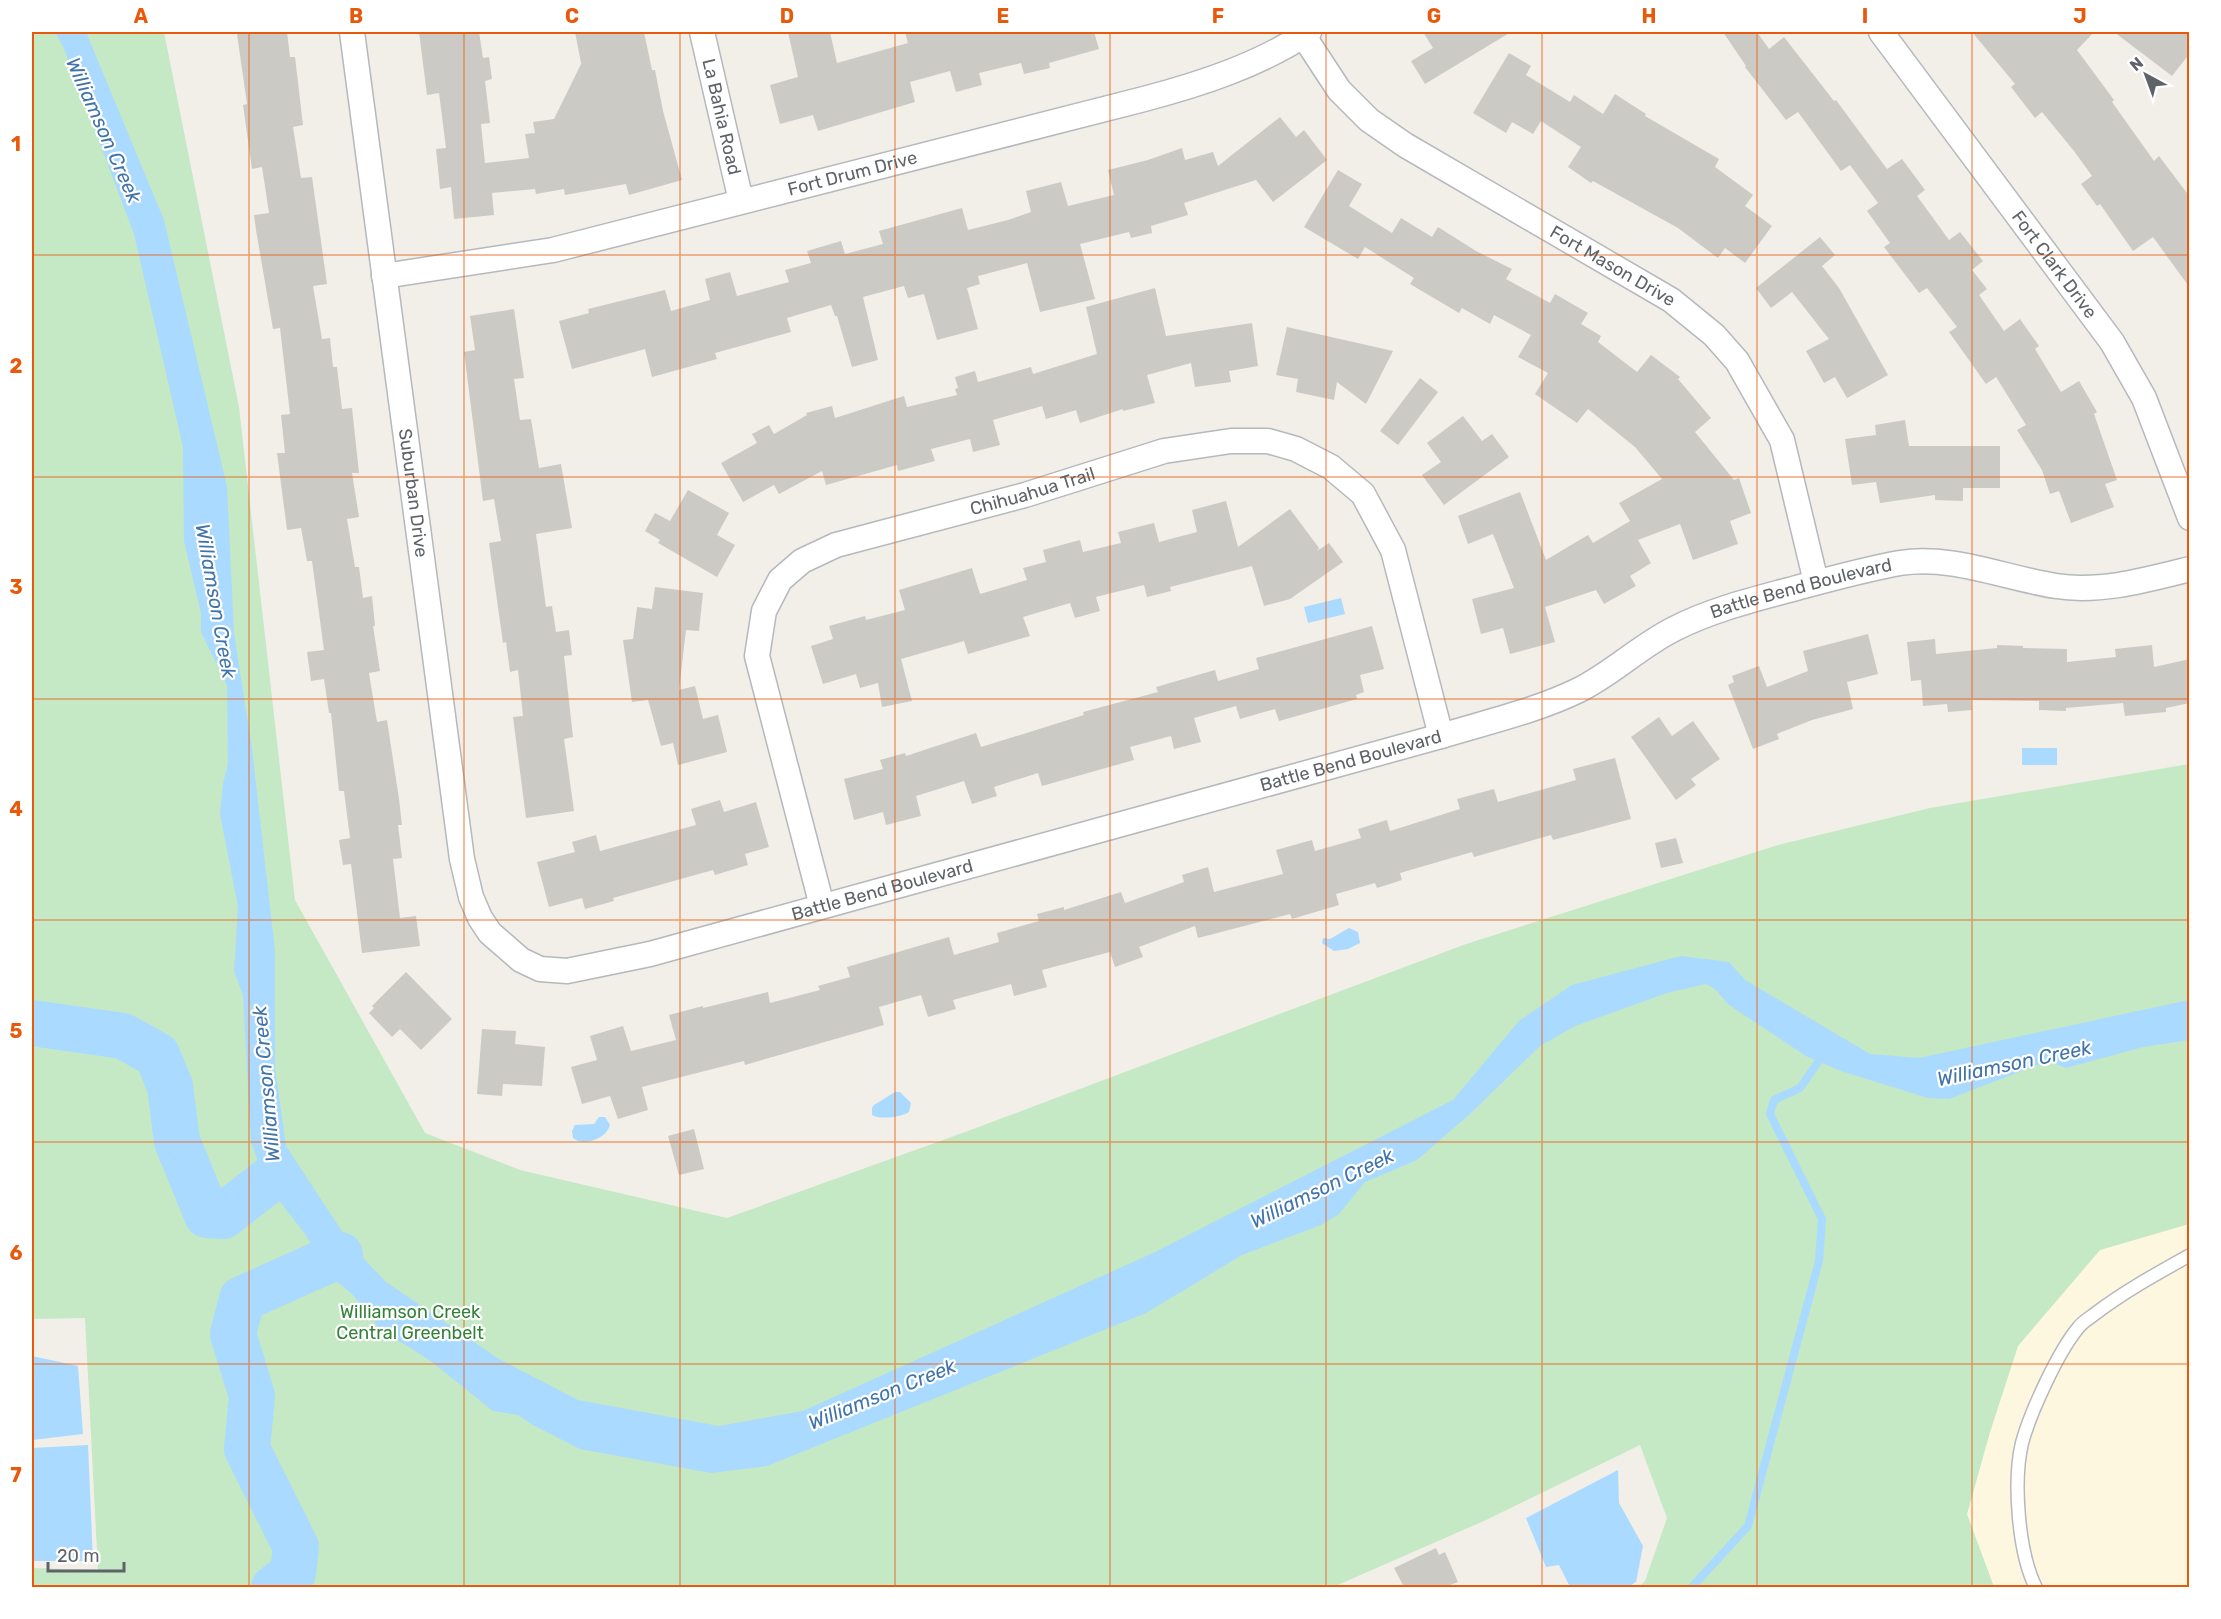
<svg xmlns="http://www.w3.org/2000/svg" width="2221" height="1619" font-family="Rubik,sans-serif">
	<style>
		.commercial { fill: #fef7e0 }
		.green { fill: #c5e8c5 }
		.water { fill: #aadaff }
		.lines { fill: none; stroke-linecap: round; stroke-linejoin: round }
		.stream { stroke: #aadaff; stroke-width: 8 }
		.river { stroke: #aadaff; stroke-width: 46 }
		.building { fill: #cccac5 }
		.service-casing { stroke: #b5b8bc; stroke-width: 15 }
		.minor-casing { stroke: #b5b8bc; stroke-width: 27 }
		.service { stroke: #fff; stroke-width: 12 }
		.minor { stroke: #fff; stroke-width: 24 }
		.grid { fill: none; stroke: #e8590c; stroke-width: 1.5; stroke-opacity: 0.55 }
		.labels { text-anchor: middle; stroke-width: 4.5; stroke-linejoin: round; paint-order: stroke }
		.street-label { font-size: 18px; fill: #5f6368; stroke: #fff }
		.park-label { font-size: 18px; fill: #348238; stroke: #fff }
		.water-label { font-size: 20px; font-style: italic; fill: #4174aa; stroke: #fff }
		.neatline { fill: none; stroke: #e8590c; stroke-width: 2 }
		.grid-label { font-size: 20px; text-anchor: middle; font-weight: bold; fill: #e8590c }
	</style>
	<rect width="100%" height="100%" fill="#f1efe8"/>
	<!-- commercial -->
	<polygon class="commercial" points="2189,1224 2189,1587 1994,1587 1967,1515 1990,1432 2018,1346 2100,1250"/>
	<!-- green -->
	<polygon class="green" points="32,32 164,32 239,407 295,900 425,1133 520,1170 727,1218 968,1131 1466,944 1778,845 1930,808 2189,764 2189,1224 2100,1250 2018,1346 1990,1432 1967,1514 1994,1587 1639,1587 1645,1581 1667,1518 1640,1445 1486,1520 1333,1587 32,1588 32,1568 98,1570 85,1318 32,1319"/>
	<!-- water -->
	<g class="water">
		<polygon points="55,32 86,32 164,220 227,487 234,633 252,749 275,951 275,1068 286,1146 351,1245 386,1282 499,1359 578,1400 719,1426 803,1411 1153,1253 1453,1100 1519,1021 1572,985 1681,956 1729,962 1745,980 1870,1054 1919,1058 2189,1000 2189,1040 2143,1047 2066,1068 2048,1061 1949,1099 1928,1098 1841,1071 1806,1056 1729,1005 1715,989 1706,984 1667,993 1575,1026 1540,1046 1472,1112 1417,1160 1365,1182 1339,1214 1321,1225 1242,1255 1146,1313 767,1466 711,1473 580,1449 533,1425 518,1415 493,1411 432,1362 406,1345 380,1332 371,1315 351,1293 330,1276 305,1234 274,1194 259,1165 251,1141 243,995 234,971 238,907 220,814 223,784 228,763 227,685 201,632 201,613 184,541 183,447 134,234 63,46"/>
		<polygon points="1341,598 1345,614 1308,623 1304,607"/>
		<rect x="2022" y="748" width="35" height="17"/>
		<polygon points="1349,928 1358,932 1360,943 1348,949 1334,951 1322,943 1323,938 1330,939"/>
		<path d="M 895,1092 L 900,1092 L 911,1103 L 909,1112 C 901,1117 880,1120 872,1115 L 872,1108 L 874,1105 Z"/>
		<path d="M 599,1117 L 605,1117 L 610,1125 C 606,1139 584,1147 573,1138 L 572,1131 L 575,1125 L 594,1124 Z"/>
		<polygon points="32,1356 78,1366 83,1434 32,1440"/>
		<polygon points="88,1445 93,1561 32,1561 32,1448"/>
		<polygon points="1618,1470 1619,1503 1643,1546 1636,1582 1628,1587 1570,1587 1559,1565 1546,1567 1526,1518"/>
	</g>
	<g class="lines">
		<!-- stream -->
		<polyline class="stream" points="1691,1588 1748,1526 1819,1261 1822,1219 1770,1114 1774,1100 1800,1088 1823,1055"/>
		<!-- river -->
		<g class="river">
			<polyline points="32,1023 123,1036 157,1055 170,1086 177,1141 207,1215 223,1216 273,1177"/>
			<polyline points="274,1588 293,1573 296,1547 247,1449 252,1396 233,1334 242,1299 340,1255"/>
		</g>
	</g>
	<!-- building -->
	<g class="building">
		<polygon points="253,32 287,32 290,57 295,57 303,125 293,127 301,178 312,177 327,284 313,286 322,339 330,338 333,367 337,367 342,409 352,408 359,473 352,473 359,517 347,519 355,567 359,567 363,598 372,596 375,626 373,626 380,671 369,673 377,722 387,720 399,799 402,825 398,825 402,858 393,859 400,918 416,916 420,946 362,953 351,864 343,865 339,840 350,838 344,791 339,791 331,713 329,713 324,679 311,681 307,652 324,650 312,561 307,561 301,528 287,530 277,453 285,453 281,415 290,414 280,328 273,329 256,230 254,215 269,213 262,167 252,169 243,105 247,104 237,34"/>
		<polygon points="419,32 479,32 483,58 489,57 492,79 485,81 490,123 481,124 485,163 529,158 525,134 535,133 533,122 554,119 582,62 581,63 575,32 644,32 652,70 655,70 663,111 682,180 629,195 626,184 565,195 564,189 536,194 535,189 492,193 494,215 454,219 451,187 440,189 436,149 446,148 439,93 427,95"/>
		<polygon points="788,32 830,32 837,63 908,43 905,32 1094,32 1099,49 1049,63 1050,68 1024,74 1021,63 979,73 982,85 956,92 950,71 910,82 915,102 818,131 813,115 780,124 770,85 798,77"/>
		<polygon points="1423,32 1511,32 1425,84 1411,61 1433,48"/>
		<polygon points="1723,32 1757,32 1769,49 1784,37 1834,101 1836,100 1887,169 1902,159 1925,190 1917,196 1949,240 1960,232 1983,261 1972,270 1987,289 1979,295 2004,331 2020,319 2039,346 2035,349 2061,392 2079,381 2097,412 2094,414 2117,480 2105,484 2114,507 2071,523 2059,491 2050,494 2042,470 2017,430 2026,425 1996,377 1986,384 1949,332 1957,327 1927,288 1919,293 1884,247 1890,243 1867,211 1878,203 1850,165 1841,171 1798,112 1786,120 1745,67 1746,66"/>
		<polygon points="1972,32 2094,32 2077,50 2114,100 2112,102 2154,161 2159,156 2190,197 2190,288 2153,237 2133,251 2100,204 2097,206 2081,184 2092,176 2074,151 2042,112 2035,118 2011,87 2015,84"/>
		<polygon points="2114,32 2190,32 2190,53 2172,76"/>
		<polygon points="1509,53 1531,66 1526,75 1570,102 1574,95 1603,114 1615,94 1646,114 1645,116 1719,159 1715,167 1753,195 1745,206 1772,226 1745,263 1725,248 1718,258 1678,228 1593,181 1591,183 1568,167 1581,147 1541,121 1533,134 1512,122 1506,133 1473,113"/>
		<polygon points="1280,117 1296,137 1304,130 1327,160 1273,202 1256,180 1184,203 1188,215 1151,226 1152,233 1131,238 1129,232 1080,244 1095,299 1040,312 1027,263 978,276 980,284 967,288 978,329 937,340 924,294 908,298 904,286 863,297 878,360 852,367 837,316 835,316 831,305 787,318 791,332 715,353 717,359 652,377 645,349 572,369 559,321 589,313 588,309 665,290 671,311 710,300 705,279 730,272 737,296 789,282 785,270 811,263 807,251 841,241 845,254 883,244 879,231 962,208 968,230 1008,220 1031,212 1026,191 1061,182 1068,206 1114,195 1108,170 1148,160 1182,148 1185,160 1213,152 1218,166"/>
		<polygon points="1338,170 1362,184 1349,206 1392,233 1401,218 1432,237 1438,227 1476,251 1512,269 1506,279 1550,303 1555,294 1588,313 1581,324 1601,336 1598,342 1637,372 1651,355 1680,377 1678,379 1711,418 1695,432 1734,480 1739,478 1751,513 1730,521 1738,544 1693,560 1680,524 1638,540 1651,563 1630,576 1636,586 1604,604 1596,590 1545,607 1555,642 1510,654 1503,628 1481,634 1472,599 1514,588 1493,534 1468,544 1458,516 1520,492 1546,560 1588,535 1593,543 1630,521 1619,503 1662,479 1635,447 1588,409 1577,423 1535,394 1548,373 1518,357 1531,335 1494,315 1490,324 1462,308 1459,313 1410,284 1414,278 1365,247 1358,259 1304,227"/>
		<polygon points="1820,237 1835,255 1822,266 1839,288 1888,375 1847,398 1835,377 1824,383 1806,351 1829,339 1792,292 1771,308 1756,288"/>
		<polygon points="1155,288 1166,336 1252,323 1258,366 1229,371 1231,382 1195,387 1191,363 1147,375 1155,403 1123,411 1123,409 1080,423 1076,410 1046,419 1042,406 993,420 1000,445 973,452 970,439 931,449 935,461 898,471 897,465 826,485 822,471 779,494 774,485 743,502 721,463 757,443 752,434 769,425 774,434 807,415 806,413 832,406 835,418 904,396 907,407 957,395 955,389 958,388 955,377 975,371 978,382 1031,367 1033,374 1097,354 1086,307"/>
		<polygon points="514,309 524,378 514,379 520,420 531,419 539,468 561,464 572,528 536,534 546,607 552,606 556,632 569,630 572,655 564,656 573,737 564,739 574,811 526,818 513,717 523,716 518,670 510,672 506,642 503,643 489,543 501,541 494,499 483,501 464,352 475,350 470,316"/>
		<polygon points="1287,327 1393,351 1366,404 1337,382 1334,400 1296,392 1298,379 1276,375"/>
		<polygon points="1420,378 1438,392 1398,445 1380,431"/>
		<polygon points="1463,416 1482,441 1492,434 1509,457 1444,505 1422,475 1441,462 1427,443"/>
		<polygon points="1905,420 1909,446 2000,446 2000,488 1963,488 1963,501 1935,500 1935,495 1880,503 1876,482 1852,485 1845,439 1876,435 1875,425"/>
		<polygon points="688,490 729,513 717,535 735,545 717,577 658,543 660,540 645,531 655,513 670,521"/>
		<polygon points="1226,501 1238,547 1290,509 1319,548 1317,551 1329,543 1343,562 1290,599 1264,606 1252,566 1170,587 1171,591 1147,597 1144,585 1096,597 1100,611 1075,618 1070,603 1023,617 1030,636 968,654 964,641 901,659 912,701 882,707 878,683 860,688 856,674 823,684 811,646 833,639 829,626 865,616 866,620 905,610 899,590 972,568 980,594 1027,580 1023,568 1046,562 1043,550 1080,540 1083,552 1121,543 1118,532 1154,523 1159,542 1197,532 1192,510"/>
		<polygon points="655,587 703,593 699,631 686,630 679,690 695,686 703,719 718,715 727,752 678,765 673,743 661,746 648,700 632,702 623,640 633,639 637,607 652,609"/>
		<polygon points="1372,626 1384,669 1360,675 1364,692 1356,695 1357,699 1279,721 1275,709 1240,719 1236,706 1194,718 1201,742 1174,749 1171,736 1130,747 1134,760 1042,786 1038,773 994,787 997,796 972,804 964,781 916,796 921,816 886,825 883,812 854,820 844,779 883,769 880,760 905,753 906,756 976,733 981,747 1084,715 1083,712 1158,692 1156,687 1215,670 1218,681 1259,669 1256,658"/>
		<polygon points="1868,634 1878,674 1847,682 1853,709 1812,720 1777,734 1779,739 1753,749 1728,685 1734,682 1732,676 1759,666 1767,687 1808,671 1803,651"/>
		<polygon points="1935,639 1936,654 1997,648 1997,645 2023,646 2023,648 2067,649 2067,662 2116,657 2115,649 2152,645 2154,667 2190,659 2190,703 2166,708 2166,712 2125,716 2123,703 2066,708 2066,711 2039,710 2039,701 1971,700 1972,710 1948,712 1947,704 1923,706 1921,680 1911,681 1907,642"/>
		<polygon points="1659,717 1672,736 1693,721 1720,759 1691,779 1696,785 1676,800 1631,737"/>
		<polygon points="1615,758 1631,819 1553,840 1551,835 1474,857 1472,852 1400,873 1402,880 1377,888 1375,883 1336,894 1339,905 1292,919 1290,914 1198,938 1195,926 1139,947 1143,957 1115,967 1110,952 1042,970 1047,987 1014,996 1011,984 953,1000 956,1009 928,1017 921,995 879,1007 884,1025 745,1065 744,1061 642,1087 648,1110 618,1119 610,1096 582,1104 571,1067 597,1060 590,1036 623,1026 631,1051 676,1040 669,1015 703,1006 703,1008 768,992 770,1003 820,990 818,986 850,977 847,967 949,937 954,955 999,942 997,933 1039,921 1037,914 1064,907 1064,910 1121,892 1125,903 1184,882 1182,875 1208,867 1214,892 1283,874 1276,850 1312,840 1315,851 1361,838 1358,829 1387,820 1390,831 1460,809 1457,799 1494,789 1498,802 1576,780 1573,769"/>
		<polygon points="720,800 724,812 756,802 769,847 745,854 748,865 715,875 713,870 613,898 614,901 585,909 582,898 549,907 537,862 575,852 572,842 596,835 600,851 696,825 691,809"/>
		<polygon points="1676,838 1683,863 1661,868 1655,843"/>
		<polygon points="406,972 452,1019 421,1050 400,1029 392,1037 369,1013 374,1008 372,1006"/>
		<polygon points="482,1029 516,1031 515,1044 545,1047 542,1086 503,1084 502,1096 477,1094"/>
		<polygon points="694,1129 704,1169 679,1175 668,1136"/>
		<polygon points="1436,1548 1439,1555 1445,1552 1458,1582 1445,1587 1404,1587 1394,1568"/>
	</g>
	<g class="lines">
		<defs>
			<path id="service" d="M 2036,1588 C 2018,1552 2013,1481 2022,1443 C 2030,1413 2058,1352 2078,1328 C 2082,1322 2090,1318 2096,1313 C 2125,1291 2158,1273 2190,1255"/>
			<g id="minor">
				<path id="s1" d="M 352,32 L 462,859 L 471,897 L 480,918 L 490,933 L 521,960 L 540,969 L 567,971 L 650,954 L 1441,736 C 1487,722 1536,711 1579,690 C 1613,673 1640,646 1674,629 C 1709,611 1748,601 1785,591 C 1823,581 1861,570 1900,563 C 1953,555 2004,578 2056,586 C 2100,593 2146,580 2190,569"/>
				<path id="s2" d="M 702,32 L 741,201"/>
				<path id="s3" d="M 1301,32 L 1339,90 L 1369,120 L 1405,145 L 1671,300 L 1714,335 L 1737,361 L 1782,440 L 1816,582"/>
				<path id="s4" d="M 1881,32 L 2112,342 L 2144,398 L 2190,518"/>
				<path id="s5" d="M 384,276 L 553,250 L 1144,99 C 1201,84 1259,65 1309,32"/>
				<path id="s6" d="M 822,906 L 757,656 L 764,611 L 780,580 L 802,561 L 836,545 L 1025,495 L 1164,451 L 1231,441 L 1268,441 L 1296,449 L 1331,467 L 1363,494 L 1393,550 L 1441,736"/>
			</g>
		</defs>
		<!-- service casing -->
		<use href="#service" class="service-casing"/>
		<!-- minor casing -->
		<use href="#minor" class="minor-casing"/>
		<!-- service -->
		<use href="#service" class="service"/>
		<!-- minor -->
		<use href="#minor" class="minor"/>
	</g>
	<!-- grid -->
	<path class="grid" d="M 249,32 L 249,1588M 464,32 L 464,1588M 680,32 L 680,1588M 895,32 L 895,1588M 1110,32 L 1110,1588M 1326,32 L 1326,1588M 1542,32 L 1542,1588M 1757,32 L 1757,1588M 1972,32 L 1972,1588M 32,255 L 2190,255M 32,477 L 2190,477M 32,699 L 2190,699M 32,920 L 2190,920M 32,1142 L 2190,1142M 32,1364 L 2190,1364"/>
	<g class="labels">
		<!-- street labels -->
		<g class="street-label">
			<text dy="6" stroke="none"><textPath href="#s2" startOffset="87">La Bahia Road</textPath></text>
			<text dy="6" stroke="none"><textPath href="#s5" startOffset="480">Fort Drum Drive</textPath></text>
			<text dy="6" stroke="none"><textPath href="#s4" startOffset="290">Fort Clark Drive</textPath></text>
			<text dy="6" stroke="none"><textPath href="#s3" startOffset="396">Fort Mason Drive</textPath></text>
			<text dy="6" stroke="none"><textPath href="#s6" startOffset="609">Chihuahua Trail</textPath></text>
			<text dy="6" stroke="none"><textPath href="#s1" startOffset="465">Suburban Drive</textPath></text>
			<text dy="6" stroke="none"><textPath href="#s1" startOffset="2301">Battle Bend Boulevard</textPath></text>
			<text dy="6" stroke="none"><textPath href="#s1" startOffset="1815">Battle Bend Boulevard</textPath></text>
			<text dy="6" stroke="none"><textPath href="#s1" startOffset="1329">Battle Bend Boulevard</textPath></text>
		</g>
		<!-- park labels -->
		<g class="park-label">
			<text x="410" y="1318">Williamson Creek<tspan x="410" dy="21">Central Greenbelt</tspan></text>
		</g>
		<!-- water labels -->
		<g class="water-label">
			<text transform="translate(104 130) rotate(66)" y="7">Williamson Creek</text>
			<text transform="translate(216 601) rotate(80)" y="7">Williamson Creek</text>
			<text transform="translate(2014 1063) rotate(-12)" y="7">Williamson Creek</text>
			<text transform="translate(266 1084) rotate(-95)" y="7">Williamson Creek</text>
			<text transform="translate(1322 1188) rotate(-26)" y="7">Williamson Creek</text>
			<text transform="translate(882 1394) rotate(-22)" y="7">Williamson Creek</text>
		</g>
	</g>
	<!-- border -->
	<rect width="2221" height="1619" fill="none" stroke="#ffffff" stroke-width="66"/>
	<!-- north arrow -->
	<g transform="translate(2146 75) rotate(319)" stroke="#ffffff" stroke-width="4.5" paint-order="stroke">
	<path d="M0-4.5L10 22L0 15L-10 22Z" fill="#5f6368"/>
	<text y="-9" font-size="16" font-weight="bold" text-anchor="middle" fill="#5f6368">N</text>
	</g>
	<!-- scale -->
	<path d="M48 1562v9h76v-9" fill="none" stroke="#5f6368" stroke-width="3"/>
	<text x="57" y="1562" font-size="18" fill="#5f6368" stroke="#ffffff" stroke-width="4.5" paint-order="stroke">20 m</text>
	<rect x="33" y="33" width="2155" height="1553" class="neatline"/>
	<g class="grid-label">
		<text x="141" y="23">A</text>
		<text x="356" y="23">B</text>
		<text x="572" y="23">C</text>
		<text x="787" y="23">D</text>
		<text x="1003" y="23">E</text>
		<text x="1218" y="23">F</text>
		<text x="1434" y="23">G</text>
		<text x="1649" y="23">H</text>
		<text x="1865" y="23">I</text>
		<text x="2080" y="23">J</text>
		<text x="16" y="151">1</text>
		<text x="16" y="373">2</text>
		<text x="16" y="594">3</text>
		<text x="16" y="816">4</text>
		<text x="16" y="1038">5</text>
		<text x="16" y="1260">6</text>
		<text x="16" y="1482">7</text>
	</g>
</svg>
